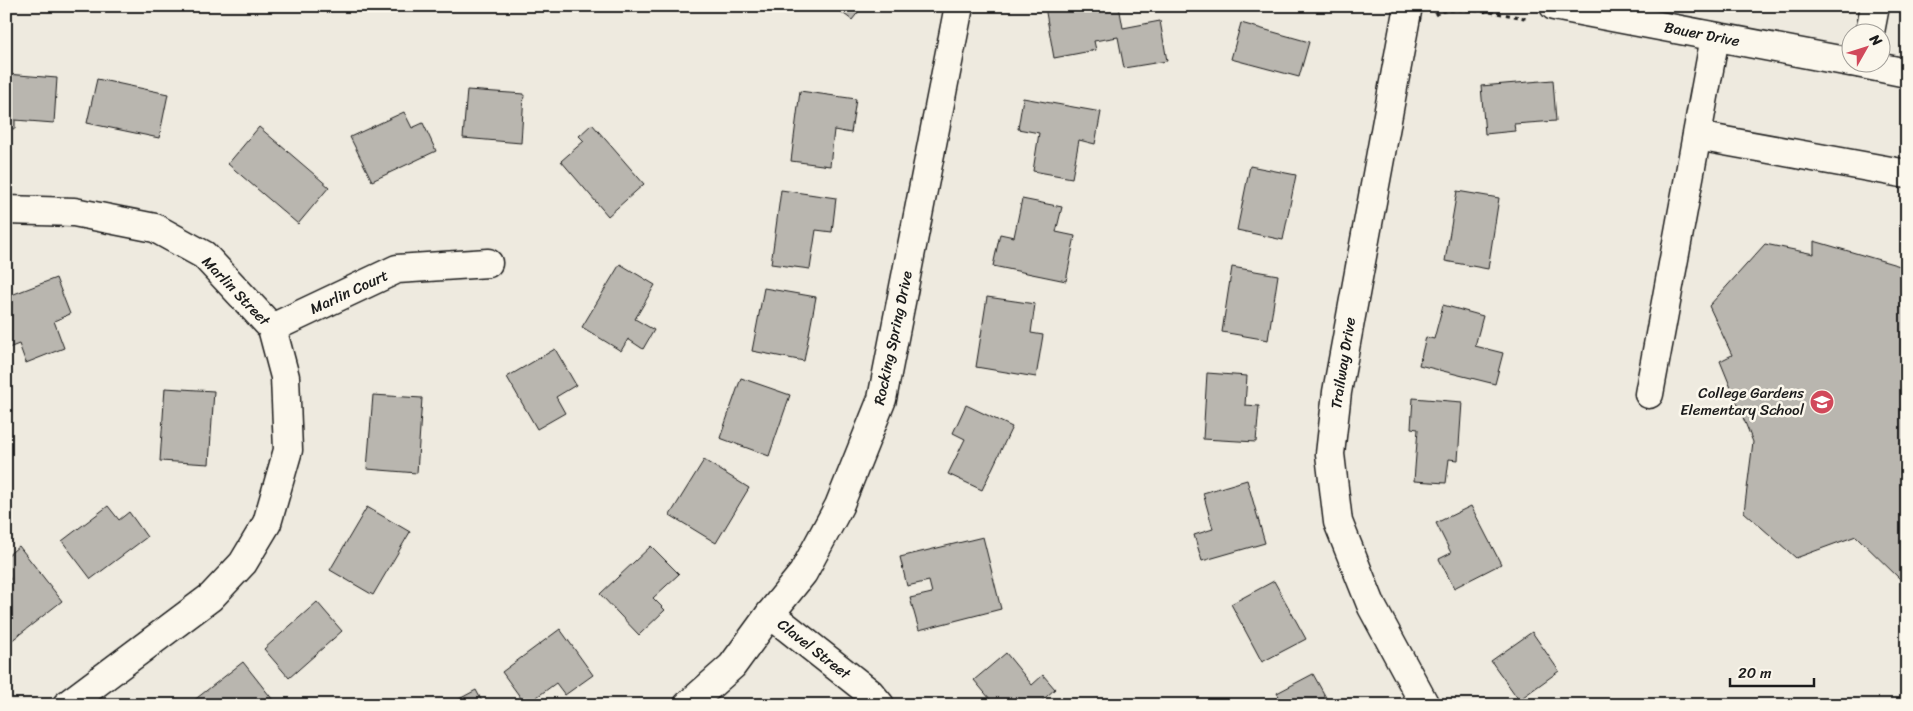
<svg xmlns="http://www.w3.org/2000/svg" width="1913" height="711" font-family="Sriracha,sans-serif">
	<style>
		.building { fill: #b9b6af; stroke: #1c1c1c }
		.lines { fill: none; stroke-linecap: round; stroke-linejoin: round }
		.minor-casing { stroke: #1c1c1c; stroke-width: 31 }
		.path { stroke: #1c1c1c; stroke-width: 3; stroke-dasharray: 4 4; stroke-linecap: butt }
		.minor { stroke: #fbf7ec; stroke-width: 28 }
		.labels { text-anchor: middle; stroke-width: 5; stroke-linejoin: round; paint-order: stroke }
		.street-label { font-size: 15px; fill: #1c1c1c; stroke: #fbf7ec }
		.poi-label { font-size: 15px; fill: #1c1c1c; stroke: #fbf7ec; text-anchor: end }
	</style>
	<rect width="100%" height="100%" fill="#eeeadf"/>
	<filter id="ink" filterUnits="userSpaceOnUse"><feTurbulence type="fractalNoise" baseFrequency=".02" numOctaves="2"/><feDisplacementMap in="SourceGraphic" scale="10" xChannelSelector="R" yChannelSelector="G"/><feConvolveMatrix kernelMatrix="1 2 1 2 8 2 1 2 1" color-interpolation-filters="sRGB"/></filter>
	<g filter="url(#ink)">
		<!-- building -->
		<g class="building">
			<polygon points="833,6 863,6 852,20"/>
			<polygon points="1052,6 1119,6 1123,28 1160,21 1167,61 1124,68 1118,37 1094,41 1096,50 1054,58 1045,7"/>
			<polygon points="1241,23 1309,42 1299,77 1231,59"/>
			<polygon points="6,74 57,78 54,123 15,120 15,129 6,128"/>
			<polygon points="97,79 168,94 159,138 87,123"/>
			<polygon points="1553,80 1556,121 1514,124 1515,131 1485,134 1481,86"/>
			<polygon points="467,90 524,94 521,143 463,138"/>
			<polygon points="800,91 856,99 851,133 834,130 830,166 791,161"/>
			<polygon points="1023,98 1101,112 1095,144 1079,140 1072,178 1033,171 1039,133 1018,129"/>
			<polygon points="404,112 412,128 423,123 436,151 372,181 350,137"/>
			<polygon points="592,124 644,184 608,216 561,161 584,141 579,136"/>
			<polygon points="259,127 329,187 298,224 228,164"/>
			<polygon points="1250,166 1296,175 1283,240 1237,230"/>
			<polygon points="781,190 836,198 832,232 816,230 810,269 771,264"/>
			<polygon points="1457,191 1499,198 1488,269 1445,261"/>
			<polygon points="1022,199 1062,207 1056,232 1075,236 1066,281 993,266 1000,234 1014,237"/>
			<polygon points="1814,241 1907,268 1907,580 1902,581 1856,536 1796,558 1744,512 1753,442 1720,361 1732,355 1709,306 1765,244 1814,254"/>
			<polygon points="620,264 655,285 635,319 654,330 643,349 628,339 621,351 582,327"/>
			<polygon points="1232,267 1278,275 1268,340 1222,332"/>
			<polygon points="56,278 70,314 54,321 64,348 26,363 19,344 6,349 6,297"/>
			<polygon points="764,288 816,297 804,361 752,351"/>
			<polygon points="987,297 1035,304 1031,333 1043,335 1036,377 976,367"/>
			<polygon points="1443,305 1483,316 1475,346 1503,353 1495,384 1419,365 1426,337 1434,339"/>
			<polygon points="555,349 576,385 556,397 565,413 537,429 507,377"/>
			<polygon points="1207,373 1247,376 1245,405 1259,406 1256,442 1203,439"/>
			<polygon points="741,378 790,395 769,456 720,438"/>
			<polygon points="165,388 214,391 209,464 160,461"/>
			<polygon points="373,395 422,398 417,473 367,469"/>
			<polygon points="1413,398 1462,402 1458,460 1449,459 1446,483 1414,481 1418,429 1411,428"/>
			<polygon points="966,405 1012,427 982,490 948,474 965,439 953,433"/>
			<polygon points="704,460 749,488 716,543 670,515"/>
			<polygon points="1247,480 1265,543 1202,561 1194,535 1213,529 1203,493"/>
			<polygon points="108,506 119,520 129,512 147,537 91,579 62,541"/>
			<polygon points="1471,506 1501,564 1454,588 1439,559 1451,553 1436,523"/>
			<polygon points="367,507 410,532 373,595 330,570"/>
			<polygon points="983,537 1001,609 919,630 910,598 932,593 929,581 907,586 900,557"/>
			<polygon points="19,546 62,601 6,645 6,583 11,579 6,573 6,557"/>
			<polygon points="651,546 679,574 653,598 665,610 639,635 600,594"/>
			<polygon points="1274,581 1306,639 1262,662 1231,604"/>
			<polygon points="317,602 342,631 289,678 264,649"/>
			<polygon points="560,629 593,675 565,695 556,683 526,705 502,672"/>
			<polygon points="1532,632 1559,671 1519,700 1491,661"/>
			<polygon points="1006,653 1032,685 1043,675 1055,689 1037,705 995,705 974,680"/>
			<polygon points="243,662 273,700 267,705 188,705"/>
			<polygon points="1313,674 1329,703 1339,697 1344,705 1284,705 1277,693"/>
			<polygon points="476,690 484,705 448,705"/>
		</g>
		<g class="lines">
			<defs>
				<g id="minor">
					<polyline points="1408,6 1337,392 1330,454 1338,522 1372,607 1425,705"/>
					<polyline points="1554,6 1850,62"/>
					<polyline points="1870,32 1875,6"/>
					<polyline points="1852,62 1907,73"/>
					<polyline points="1697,136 1907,174"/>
					<polyline points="6,210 74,212 155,228 204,255 272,328 285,377 288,450 267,523 243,563 211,597 67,705"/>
					<polyline points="272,328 397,269 488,263"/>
					<polyline points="1649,394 1715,37"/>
					<polyline points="770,614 870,693 880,705"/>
					<polyline points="688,705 732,666 770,614 803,573 839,506 882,399 959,6"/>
				</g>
			</defs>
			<!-- minor casing -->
			<use href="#minor" class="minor-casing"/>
			<!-- path -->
			<path class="path" d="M 1435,15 C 1450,3 1510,15 1529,19"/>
			<!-- minor -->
			<use href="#minor" class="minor"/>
		</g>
	</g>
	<!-- icons -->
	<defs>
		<symbol id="school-disc" viewBox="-11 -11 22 22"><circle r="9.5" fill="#d1495b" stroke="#fbf7ec"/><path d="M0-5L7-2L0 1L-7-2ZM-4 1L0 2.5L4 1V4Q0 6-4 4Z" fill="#fff"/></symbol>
	</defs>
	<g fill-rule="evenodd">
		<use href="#school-disc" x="1808" y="388" width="28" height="28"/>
	</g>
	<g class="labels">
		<!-- street labels -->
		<g class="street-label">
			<text transform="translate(1702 34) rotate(11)" y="5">Bauer Drive</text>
			<text transform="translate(236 291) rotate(46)" y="5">Marlin Street</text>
			<text transform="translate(349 292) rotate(-25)" y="5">Marlin Court</text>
			<text transform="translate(893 338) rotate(-78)" y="5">Rocking Spring Drive</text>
			<text transform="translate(1343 363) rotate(-81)" y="5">Trailway Drive</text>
			<text transform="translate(814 649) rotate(38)" y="5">Clavel Street</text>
		</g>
		<!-- poi labels -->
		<g class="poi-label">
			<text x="1804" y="398">College Gardens<tspan x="1804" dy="17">Elementary School</tspan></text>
		</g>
	</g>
	<!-- margin -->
	<rect width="1913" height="711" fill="none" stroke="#fbf7ec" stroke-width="25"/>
	<rect x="12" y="12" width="1888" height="686" fill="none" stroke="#1c1c1c" stroke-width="2" filter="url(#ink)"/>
	<!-- north arrow -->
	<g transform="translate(1866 48) rotate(51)"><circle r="24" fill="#fbf7ec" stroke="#a29f99"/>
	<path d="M0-4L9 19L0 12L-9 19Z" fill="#d1495b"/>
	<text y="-8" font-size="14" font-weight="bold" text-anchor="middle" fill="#1c1c1c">N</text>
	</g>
	<!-- scale -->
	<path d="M1730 678v8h84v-8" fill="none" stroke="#1c1c1c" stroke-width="2.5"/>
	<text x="1738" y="678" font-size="15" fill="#1c1c1c" stroke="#fbf7ec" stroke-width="4" paint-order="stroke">20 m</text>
</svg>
